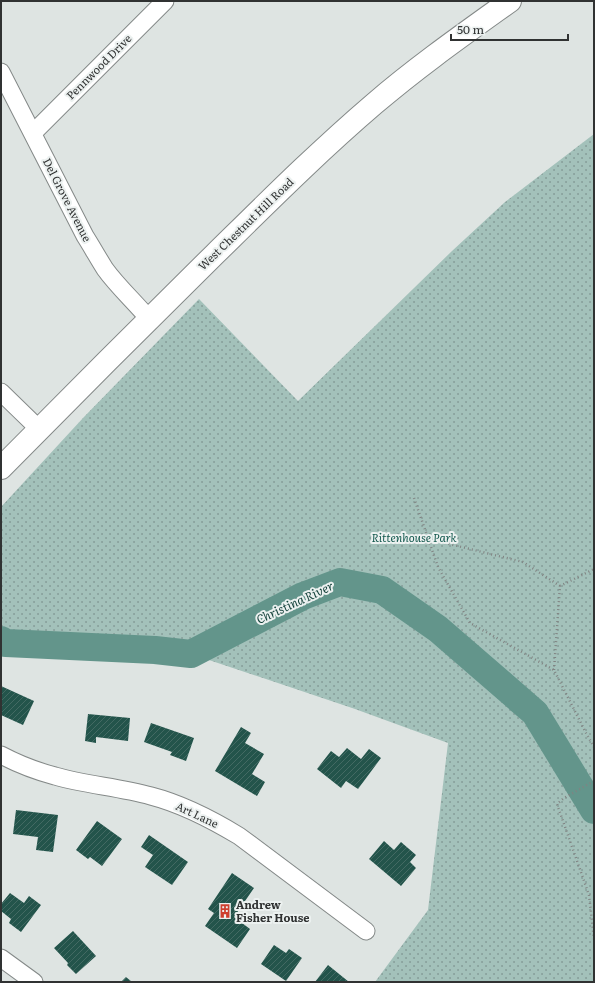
<svg xmlns="http://www.w3.org/2000/svg" width="595" height="983" font-family="Literata,serif">
	<style>
		.grass { fill: url(#grass-dots) }
		.lines { fill: none; stroke-linecap: round; stroke-linejoin: round }
		.river { stroke: #63958b; stroke-width: 28 }
		.building { fill: url(#building-hatch) }
		.minor-casing { stroke: #848988; stroke-width: 19 }
		.tertiary-casing { stroke: #848988; stroke-width: 24 }
		.path { stroke: #808382; stroke-width: 2.5; stroke-dasharray: 1 3; stroke-linecap: butt }
		.minor { stroke: #fff; stroke-width: 17 }
		.tertiary { stroke: #fff; stroke-width: 22 }
		.labels { text-anchor: middle; stroke-width: 4; stroke-linejoin: round; paint-order: stroke }
		.street-label { font-size: 11px; fill: #303232; stroke: #ecf1f0 }
		.park-label { font-size: 11px; font-style: italic; fill: #11574c; stroke: #ecf1f0 }
		.poi-label { font-size: 11px; font-weight: bold; fill: #303232; stroke: #ecf1f0; text-anchor: start }
		.water-label { font-size: 12px; font-style: italic; fill: #113f38; stroke: #ecf1f0 }
	</style>
	<defs>
		<pattern id="grass-dots" width="8" height="8" patternUnits="userSpaceOnUse"><rect width="8" height="8" fill="#a3c1ba"/><path d="M2 2h.1M6 6h.1" fill="none" stroke="#859d98" stroke-width="1.8" stroke-linecap="round"/></pattern>
		<pattern id="building-hatch" width="6" height="6" patternUnits="userSpaceOnUse"><rect width="6" height="6" fill="#23544b"/><path d="M-1 1l2-2M0 6l6-6M5 7l2-2" fill="none" stroke="#436a63"/></pattern>
	</defs>
	<rect width="100%" height="100%" fill="#dee4e2"/>
	<!-- grass -->
	<polygon class="grass" points="594,134 594,982 375,982 428,910 448,743 355,709 263,678 191,654 155,650 6,643 1,640 1,507 83,418 199,299 298,401 452,251 505,202 560,160"/>
	<g class="lines">
		<!-- river -->
		<polyline class="river" points="1,640 6,643 155,650 191,654 303,596 340,582 382,590 438,629 535,713 594,810"/>
	</g>
	<!-- building -->
	<g class="building">
		<polygon points="1,686 34,701 23,725 1,715"/>
		<polygon points="88,714 130,718 128,741 96,737 96,743 85,741"/>
		<polygon points="151,723 194,738 186,761 170,755 172,752 144,742"/>
		<polygon points="241,727 251,733 245,743 264,754 252,774 265,782 257,796 215,771"/>
		<polygon points="347,748 361,759 369,749 381,758 358,789 346,781 341,788 317,769 331,751 339,757"/>
		<polygon points="16,810 58,815 53,852 36,850 38,837 13,834"/>
		<polygon points="97,821 122,839 102,866 90,857 88,859 76,850"/>
		<polygon points="149,835 188,862 172,885 145,867 153,855 141,847"/>
		<polygon points="384,841 394,850 401,842 416,855 410,862 416,868 401,886 369,859"/>
		<polygon points="232,873 254,888 234,917 250,929 237,948 205,926 214,913 208,909"/>
		<polygon points="10,893 24,903 29,896 41,905 21,932 9,923 11,919 1,911 1,904"/>
		<polygon points="73,931 96,956 76,974 67,965 68,963 54,948"/>
		<polygon points="274,945 286,953 289,949 302,958 286,981 261,964"/>
		<polygon points="328,965 349,982 315,982"/>
		<polygon points="126,977 132,982 121,982"/>
	</g>
	<g class="lines">
		<defs>
			<g id="minor">
				<path d="M 1,72 L 85,236 C 92,247 98,258 105,269 C 118,287 135,302 149,319"/>
				<polyline points="33,133 165,1"/>
				<polyline points="1,392 39,429"/>
				<path d="M 1,755 C 18,764 36,771 55,776 C 86,785 119,787 151,796 C 182,804 211,819 239,836 L 366,931"/>
				<polyline points="1,958 34,982"/>
			</g>
			<path id="tertiary" d="M 1,468 C 72,396 143,325 215,254 C 267,203 319,151 374,104 C 417,67 464,34 510,1"/>
		</defs>
		<!-- minor casing -->
		<use href="#minor" class="minor-casing"/>
		<!-- tertiary casing -->
		<use href="#tertiary" class="tertiary-casing"/>
		<!-- path -->
		<g class="path">
			<polyline points="414,498 438,567 470,623 554,670 586,733 594,747"/>
			<polyline points="429,539 523,562 560,586"/>
			<polyline points="554,670 560,586 594,569"/>
			<polyline points="594,781 564,798 557,804 589,895 594,939"/>
		</g>
		<!-- minor -->
		<use href="#minor" class="minor"/>
		<!-- tertiary -->
		<use href="#tertiary" class="tertiary"/>
	</g>
	<!-- icons -->
	<defs>
		<symbol id="building-bare" viewBox="-9 -9 18 18"><path d="M-4-6H4V6H1V3H-1V6H-4ZM-2.5-4.3h1.7v1.8h-1.7ZM.8-4.3h1.7v1.8H.8ZM-2.5-1h1.7V.8h-1.7ZM.8-1h1.7V.8H.8Z" fill="#cd402f" stroke="#ecf1f0" stroke-width="2.5" paint-order="stroke"/></symbol>
	</defs>
	<g fill-rule="evenodd">
		<use href="#building-bare" x="215" y="901" width="20" height="20"/>
	</g>
	<g class="labels">
		<!-- street labels -->
		<g class="street-label">
			<text transform="translate(99 67) rotate(-45)" y="4">Pennwood Drive</text>
			<text transform="translate(67 200) rotate(63)" y="4">Del Grove Avenue</text>
			<text transform="translate(246 224) rotate(-44)" y="4">West Chestnut Hill Road</text>
			<text transform="translate(197 815) rotate(25)" y="4">Art Lane</text>
		</g>
		<!-- park labels -->
		<g class="park-label">
			<text x="414" y="542">Rittenhouse Park</text>
		</g>
		<!-- poi labels -->
		<g class="poi-label">
			<text x="236" y="909">Andrew<tspan x="236" dy="13">Fisher House</tspan></text>
		</g>
		<!-- water labels -->
		<g class="water-label">
			<text transform="translate(295 603) rotate(-25)" y="4">Christina River</text>
		</g>
	</g>
	<!-- border -->
	<rect width="595" height="983" fill="none" stroke="#303232" stroke-width="4"/>
	<!-- scale -->
	<path d="M451 34v6h117v-6" fill="none" stroke="#303232" stroke-width="2"/>
	<text x="457" y="34" font-size="12" fill="#303232" stroke="#ecf1f0" stroke-width="3" paint-order="stroke">50 m</text>
</svg>
